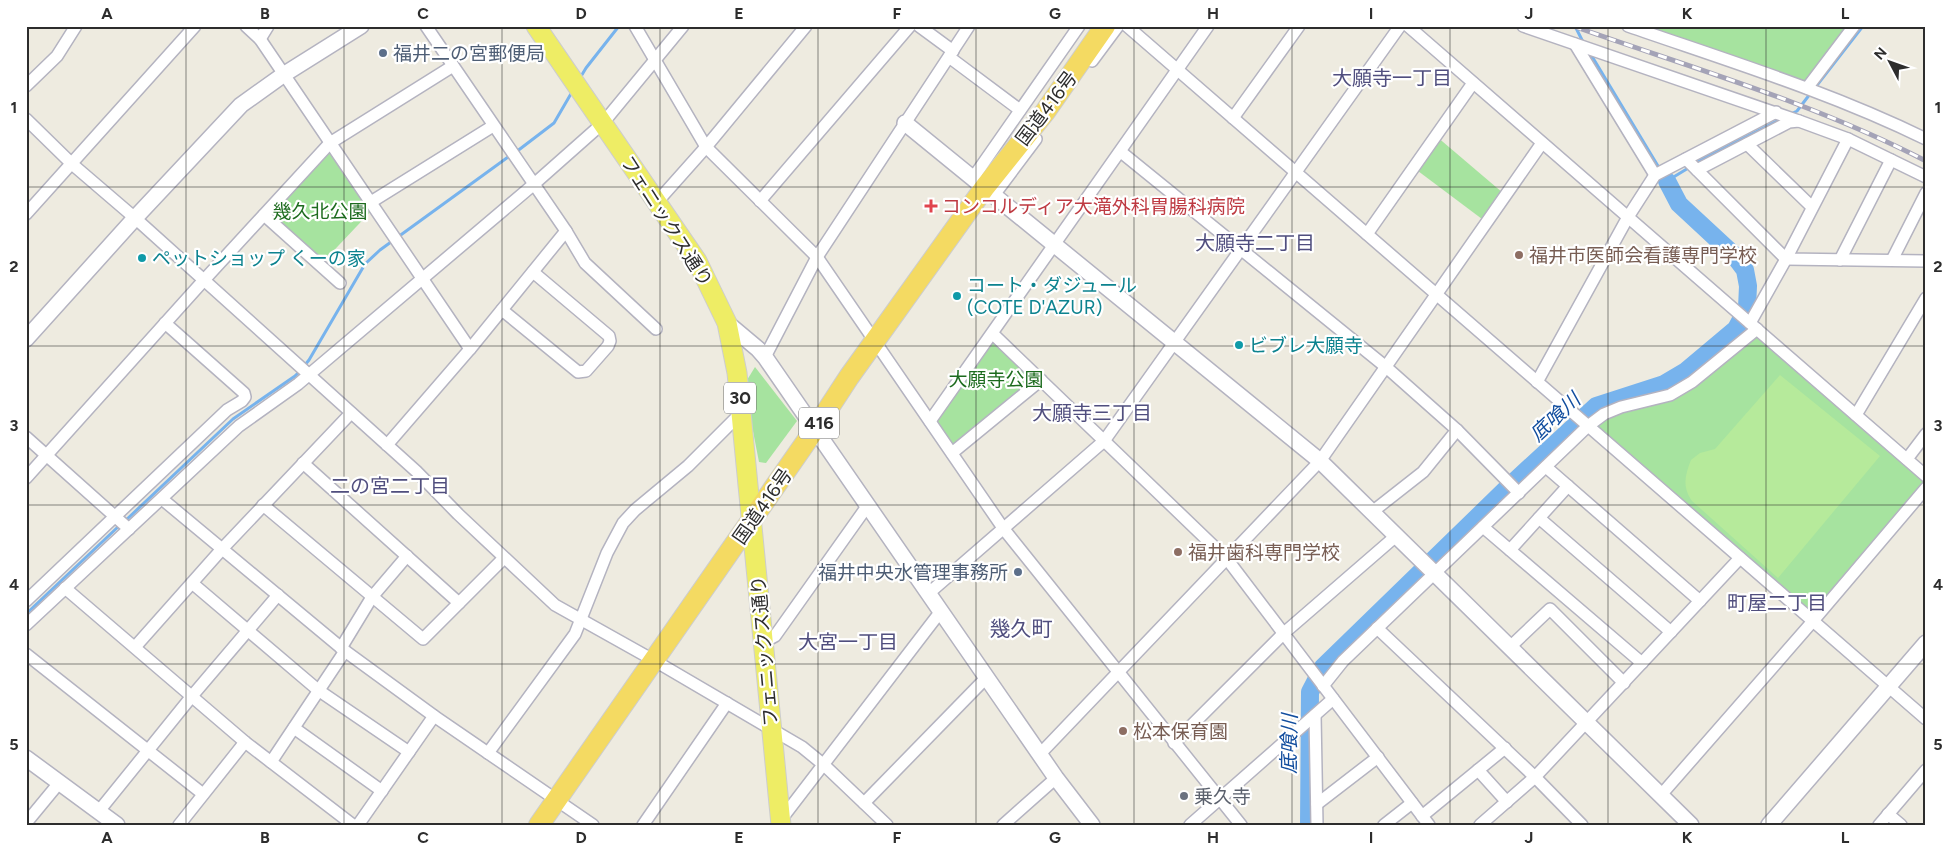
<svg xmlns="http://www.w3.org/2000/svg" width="1952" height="851" font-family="Figtree,'Noto Sans JP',sans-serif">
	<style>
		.green { fill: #a6e39f }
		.pitch { fill: #b6ea9b }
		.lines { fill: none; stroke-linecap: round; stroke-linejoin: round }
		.stream { stroke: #77b3ed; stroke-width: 3 }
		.river { stroke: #77b3ed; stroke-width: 18 }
		.minor-casing { stroke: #b4b3c0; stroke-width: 14 }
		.tertiary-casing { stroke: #b4b3c0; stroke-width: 18 }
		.primary-casing { stroke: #cdcdcd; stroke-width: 21 }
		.trunk-casing { stroke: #cdcdcd; stroke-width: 22 }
		.minor { stroke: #fff; stroke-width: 11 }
		.tertiary { stroke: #fff; stroke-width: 15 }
		.primary { stroke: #eeed65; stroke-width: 19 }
		.trunk { stroke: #f4da62; stroke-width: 20 }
		.rail-casing { stroke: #a4a3b7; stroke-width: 5 }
		.rail { stroke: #fff; stroke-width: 3; stroke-dasharray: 9; stroke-linecap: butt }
		.grid { fill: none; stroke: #2d2d2d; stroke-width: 1; stroke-opacity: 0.55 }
		.service-dot { fill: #5c6f8a; stroke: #fff; stroke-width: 2 }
		.health-dot { fill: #e0444e; stroke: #fff; stroke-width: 2 }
		.education-dot { fill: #8d6e63; stroke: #fff; stroke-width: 2 }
		.culture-dot { fill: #0f9aa8; stroke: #fff; stroke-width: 2 }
		.worship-dot { fill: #6b7280; stroke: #fff; stroke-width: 2 }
		.labels { text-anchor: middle; stroke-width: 4.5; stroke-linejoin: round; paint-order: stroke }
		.shield { fill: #fff; stroke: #6c6c6c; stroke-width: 1 }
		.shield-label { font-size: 18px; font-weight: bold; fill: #2d2d2d }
		.service-label { font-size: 19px; fill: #4e5e75; stroke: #fff; text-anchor: start }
		.street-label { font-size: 19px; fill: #2d2d2d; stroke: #fff }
		.health-label { font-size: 19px; fill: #be3a42; stroke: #fff; text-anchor: start }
		.park-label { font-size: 19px; fill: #1d6b1e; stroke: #fff }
		.education-label { font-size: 19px; fill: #785e54; stroke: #fff; text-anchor: start }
		.culture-label { font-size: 19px; fill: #0d838f; stroke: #fff; text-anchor: start }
		.worship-label { font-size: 19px; fill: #5b616d; stroke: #fff; text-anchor: start }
		.neighbourhood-label { font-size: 20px; fill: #504e7e; stroke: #fff }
		.water-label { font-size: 20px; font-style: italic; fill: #114d9e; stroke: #fff }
		.quarter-label { font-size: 21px; fill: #504e7e; stroke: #fff }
		.neatline { fill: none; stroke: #2d2d2d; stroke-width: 2 }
		.grid-label { font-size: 16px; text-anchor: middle; font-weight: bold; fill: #2d2d2d }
	</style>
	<rect width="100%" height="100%" fill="#eeebe0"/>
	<!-- green -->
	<g class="green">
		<polygon points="1660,26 1850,26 1803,86 1654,35"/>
		<polygon points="1436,136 1503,193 1482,219 1414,168"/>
		<polygon points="330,145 374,208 322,263 266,215"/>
		<polygon points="1757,329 1926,476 1926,488 1813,621 1588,426 1677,391"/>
		<polygon points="990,341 997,341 1038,380 953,450 933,421"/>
		<polygon points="755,367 797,421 766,463 759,462 744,385"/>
	</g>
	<!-- pitch -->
	<path class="pitch" d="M 1780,375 L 1880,456 L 1778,578 L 1692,501 C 1682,487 1685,475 1691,460 L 1700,453 L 1715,449 Z"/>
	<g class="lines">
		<!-- stream -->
		<g class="stream">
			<polyline points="1575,26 1584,44"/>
			<polyline points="1590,53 1667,181 1690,167"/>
			<polyline points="580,78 586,68 619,26"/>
			<polyline points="1814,89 1863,26"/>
			<polyline points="1791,114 1797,111 1810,94"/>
			<polyline points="516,152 554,123 572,92"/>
			<polyline points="1695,163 1783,118"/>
			<polyline points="304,366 309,360 365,264 380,250 511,155"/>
			<polyline points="125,521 233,419 295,376 300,371"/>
			<polyline points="26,614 120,525"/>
		</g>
		<!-- river -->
		<polyline class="river" points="1309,825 1310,692 1323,667 1506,489 1596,406 1664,384 1686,371 1736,329 1747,308 1748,286 1745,270 1733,254 1679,204 1667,181"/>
		<defs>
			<g id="minor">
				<polyline points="246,26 260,39 470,349"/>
				<polyline points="635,26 706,147 817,257 1003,528 1241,825"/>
				<polyline points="919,26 953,51"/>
				<polyline points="1127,26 1926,719"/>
				<polyline points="1408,26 1926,476"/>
				<polyline points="1523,26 1799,121"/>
				<path d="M 1628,26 C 1729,61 1830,92 1926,139"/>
				<polyline points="260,39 268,26"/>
				<polyline points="1575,44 1655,175"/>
				<polyline points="949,57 1020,110"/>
				<polyline points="1092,61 1118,26"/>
				<polyline points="26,86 57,56 76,26"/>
				<polyline points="1807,88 1854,26"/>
				<polyline points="1233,118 1299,26"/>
				<polyline points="26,119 72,164 135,218 416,471 458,514 555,605 655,661 802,747 824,765 887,825"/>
				<polyline points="1747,144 1812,207"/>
				<polyline points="1121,152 1386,367 1457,430 1519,493"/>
				<polyline points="1686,159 1786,259 1926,261"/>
				<polyline points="1697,170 1789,122 1799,121 1848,139 1926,177"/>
				<polyline points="973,178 1079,26"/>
				<polyline points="994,195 1036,139"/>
				<polyline points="760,201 910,26"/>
				<polyline points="371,202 493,126"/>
				<polyline points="657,202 706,147 806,26"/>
				<polyline points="26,214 195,26"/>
				<polyline points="264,215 340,283"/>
				<polyline points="566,231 585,263 656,329"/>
				<polyline points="1367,234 1473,83"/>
				<polyline points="1840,260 1891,160"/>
				<polyline points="1892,260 1926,193"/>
				<polyline points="502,310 578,372 586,371 608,346 610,341 609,336 533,272"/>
				<polyline points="1750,323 1786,259 1848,139"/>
				<polyline points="993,334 1227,559 1429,825"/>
				<polyline points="765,357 817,257 969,26"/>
				<polyline points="1537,382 1628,217 1655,175 1776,112"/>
				<polyline points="1856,415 1926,298"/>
				<polyline points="930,421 1208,26"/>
				<polyline points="26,437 129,529"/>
				<polyline points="387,445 470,349 566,231 426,26"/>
				<polyline points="952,453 1041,380"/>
				<polyline points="1907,459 1926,434"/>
				<polyline points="303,463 459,603"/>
				<polyline points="1546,467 1700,601"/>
				<polyline points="26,478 204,280 330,143 453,66"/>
				<polyline points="162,499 345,651 434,716 593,825"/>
				<polyline points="263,505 423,639 504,558"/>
				<polyline points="1372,512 1423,472 1457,430"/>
				<polyline points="1539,518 1671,632"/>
				<polyline points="1483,527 1642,663"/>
				<polyline points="1510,550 1568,486"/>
				<polyline points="192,583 318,690 409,752"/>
				<polyline points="65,588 245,742 353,825"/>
				<polyline points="929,593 1104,441 1400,26"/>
				<polyline points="26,601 227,410 242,401 245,397 244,393 165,323"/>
				<polyline points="26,625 239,426 298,384 533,185 603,123 683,26"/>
				<polyline points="1377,628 1535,777 1582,825"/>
				<polyline points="764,642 775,636 868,505"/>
				<polyline points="135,647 222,549 351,413"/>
				<polyline points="1510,647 1550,609 1624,683"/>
				<polyline points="341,648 372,597 407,556"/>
				<polyline points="26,654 203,794"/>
				<polyline points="1323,686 1343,661 1588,426 1604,414 1621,407 1670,395 1692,382 1757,329"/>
				<polyline points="1315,715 1317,825"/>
				<polyline points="294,728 382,791"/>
				<polyline points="1174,743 1284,633 1396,536"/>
				<polyline points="488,753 575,634 607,553 623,523 635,510 688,466 741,413"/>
				<polyline points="1040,754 1320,461 1542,143"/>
				<polyline points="271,762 345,651"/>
				<polyline points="1478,770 1507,802"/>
				<polyline points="1661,795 1813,621 1926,488"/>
				<polyline points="864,803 987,677"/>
				<polyline points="1317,804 1378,757"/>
				<polyline points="99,811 192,696 278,595"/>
				<polyline points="1888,814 1901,825"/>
				<polyline points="1422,816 1505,748"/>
				<polyline points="780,821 941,611"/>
				<polyline points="26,823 59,783"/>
				<polyline points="179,825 245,742"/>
				<polyline points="358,825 434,716"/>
				<polyline points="643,825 727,703"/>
				<polyline points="1003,825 1056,778"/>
				<polyline points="1190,825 1333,699"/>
				<polyline points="1384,825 1412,803"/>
				<polyline points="1480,825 1535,777 1740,558"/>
				<polyline points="1879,825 1926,770"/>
			</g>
			<g id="tertiary">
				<polyline points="905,123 1320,461 1691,825"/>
				<polyline points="727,323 758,349 765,357 1056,778 1092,825"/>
				<polyline points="26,339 135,218 241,105 283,75 361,26"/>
				<polyline points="26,758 117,825"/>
				<polyline points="1769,825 1926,643"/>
			</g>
			<polyline id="primary" points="536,26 697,261 727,323 737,373 741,413 781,825"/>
			<polyline id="trunk" points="539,825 815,429 849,377 985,187 1045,112 1105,26"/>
		</defs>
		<!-- minor casing -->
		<use href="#minor" class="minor-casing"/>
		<!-- tertiary casing -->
		<use href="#tertiary" class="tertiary-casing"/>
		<!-- primary casing -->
		<use href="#primary" class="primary-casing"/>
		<!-- trunk casing -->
		<use href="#trunk" class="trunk-casing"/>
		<!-- minor -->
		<use href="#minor" class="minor"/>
		<!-- tertiary -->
		<use href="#tertiary" class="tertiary"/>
		<!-- primary -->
		<use href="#primary" class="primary"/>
		<!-- trunk -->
		<use href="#trunk" class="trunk"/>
		<defs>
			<path id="rail" d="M 1573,26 C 1692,68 1814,103 1926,161"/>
		</defs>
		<!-- rail casing -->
		<use href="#rail" class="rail-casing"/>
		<!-- rail -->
		<use href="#rail" class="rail"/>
	</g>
	<!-- grid -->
	<path class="grid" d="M 186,26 L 186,825M 344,26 L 344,825M 502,26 L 502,825M 660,26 L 660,825M 818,26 L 818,825M 976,26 L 976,825M 1134,26 L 1134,825M 1292,26 L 1292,825M 1450,26 L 1450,825M 1608,26 L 1608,825M 1766,26 L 1766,825M 26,187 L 1926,187M 26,346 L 1926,346M 26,505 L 1926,505M 26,664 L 1926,664"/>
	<!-- markers -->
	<g class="service-dot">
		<circle cx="383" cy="53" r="5"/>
		<circle cx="1018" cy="572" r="5"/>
	</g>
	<path class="health-dot" d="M928.5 198.5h5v5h5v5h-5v5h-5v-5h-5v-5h5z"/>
	<g class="education-dot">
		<circle cx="1519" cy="255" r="5"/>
		<circle cx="1178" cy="552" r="5"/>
		<circle cx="1123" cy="731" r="5"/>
	</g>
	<g class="culture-dot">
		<circle cx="142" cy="258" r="5"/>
		<circle cx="957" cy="296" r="5"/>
		<circle cx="1239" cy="345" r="5"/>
	</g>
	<circle class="worship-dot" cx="1184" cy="796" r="5"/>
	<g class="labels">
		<!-- shield labels -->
		<g class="shield">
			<rect x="724" y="382.5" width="32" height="31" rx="4"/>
			<rect x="799" y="407.5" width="40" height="31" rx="4"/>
		</g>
		<g class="shield-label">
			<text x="740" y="404">30</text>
			<text x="819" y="429">416</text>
		</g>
		<!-- service labels -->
		<g class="service-label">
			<text x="393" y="60">福井二の宮郵便局</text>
			<text x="1008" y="579" text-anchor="end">福井中央水管理事務所</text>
		</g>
		<!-- street labels -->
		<g class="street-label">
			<text transform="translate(1046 108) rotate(-53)" y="7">国道416号</text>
			<text transform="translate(667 221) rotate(57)" y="7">フェニックス通り</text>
			<text transform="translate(762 506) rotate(-55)" y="7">国道416号</text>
			<text transform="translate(764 651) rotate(-95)" y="7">フェニックス通り</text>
		</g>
		<!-- health labels -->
		<g class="health-label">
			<text x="942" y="213">コンコルディア大滝外科胃腸科病院</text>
		</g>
		<!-- park labels -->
		<g class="park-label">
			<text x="320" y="218">幾久北公園</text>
			<text x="996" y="386">大願寺公園</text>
		</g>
		<!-- education labels -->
		<g class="education-label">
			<text x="1529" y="262">福井市医師会看護専門学校</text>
			<text x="1188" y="559">福井歯科専門学校</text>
			<text x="1133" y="738">松本保育園</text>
		</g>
		<!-- culture labels -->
		<g class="culture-label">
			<text x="152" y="265">ペットショップ くーの家</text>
			<text x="967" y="292">コート・ダジュール<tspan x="967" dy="22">(COTE D'AZUR)</tspan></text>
			<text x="1249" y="352">ビブレ大願寺</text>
		</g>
		<!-- worship labels -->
		<g class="worship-label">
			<text x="1194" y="803">乗久寺</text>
		</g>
		<!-- neighbourhood labels -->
		<g class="neighbourhood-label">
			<text x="1392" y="85">大願寺一丁目</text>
			<text x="1255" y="250">大願寺二丁目</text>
			<text x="1092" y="420">大願寺三丁目</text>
			<text x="390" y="493">二の宮二丁目</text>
			<text x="1777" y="610">町屋二丁目</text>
			<text x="848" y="649">大宮一丁目</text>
		</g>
		<!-- water labels -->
		<g class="water-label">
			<text transform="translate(1555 417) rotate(-43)" y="7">底喰川</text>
			<text transform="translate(1289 744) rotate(-89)" y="7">底喰川</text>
		</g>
		<!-- quarter labels -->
		<g class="quarter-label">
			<text x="1021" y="636">幾久町</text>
		</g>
	</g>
	<!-- border -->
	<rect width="1952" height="851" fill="none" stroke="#ffffff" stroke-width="55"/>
	<!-- north arrow -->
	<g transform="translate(1890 62) rotate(311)" stroke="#ffffff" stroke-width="4" paint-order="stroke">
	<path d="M0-4L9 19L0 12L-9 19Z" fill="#2d2d2d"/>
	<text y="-8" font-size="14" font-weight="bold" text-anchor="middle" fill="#2d2d2d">N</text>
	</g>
	<rect x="28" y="28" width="1896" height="796" class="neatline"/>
	<g class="grid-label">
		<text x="107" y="19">A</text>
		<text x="265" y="19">B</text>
		<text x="423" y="19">C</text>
		<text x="581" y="19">D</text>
		<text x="739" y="19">E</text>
		<text x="897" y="19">F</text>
		<text x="1055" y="19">G</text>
		<text x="1213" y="19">H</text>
		<text x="1371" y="19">I</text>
		<text x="1529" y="19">J</text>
		<text x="1687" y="19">K</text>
		<text x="1845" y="19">L</text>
		<text x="14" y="113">1</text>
		<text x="1938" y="113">1</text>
		<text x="14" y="272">2</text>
		<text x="1938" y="272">2</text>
		<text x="14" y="431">3</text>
		<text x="1938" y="431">3</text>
		<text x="14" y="590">4</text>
		<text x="1938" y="590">4</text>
		<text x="14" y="750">5</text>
		<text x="1938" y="750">5</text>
		<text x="107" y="843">A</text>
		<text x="265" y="843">B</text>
		<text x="423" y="843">C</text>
		<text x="581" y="843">D</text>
		<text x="739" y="843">E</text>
		<text x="897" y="843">F</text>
		<text x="1055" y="843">G</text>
		<text x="1213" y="843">H</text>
		<text x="1371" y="843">I</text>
		<text x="1529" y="843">J</text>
		<text x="1687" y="843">K</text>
		<text x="1845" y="843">L</text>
	</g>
</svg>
